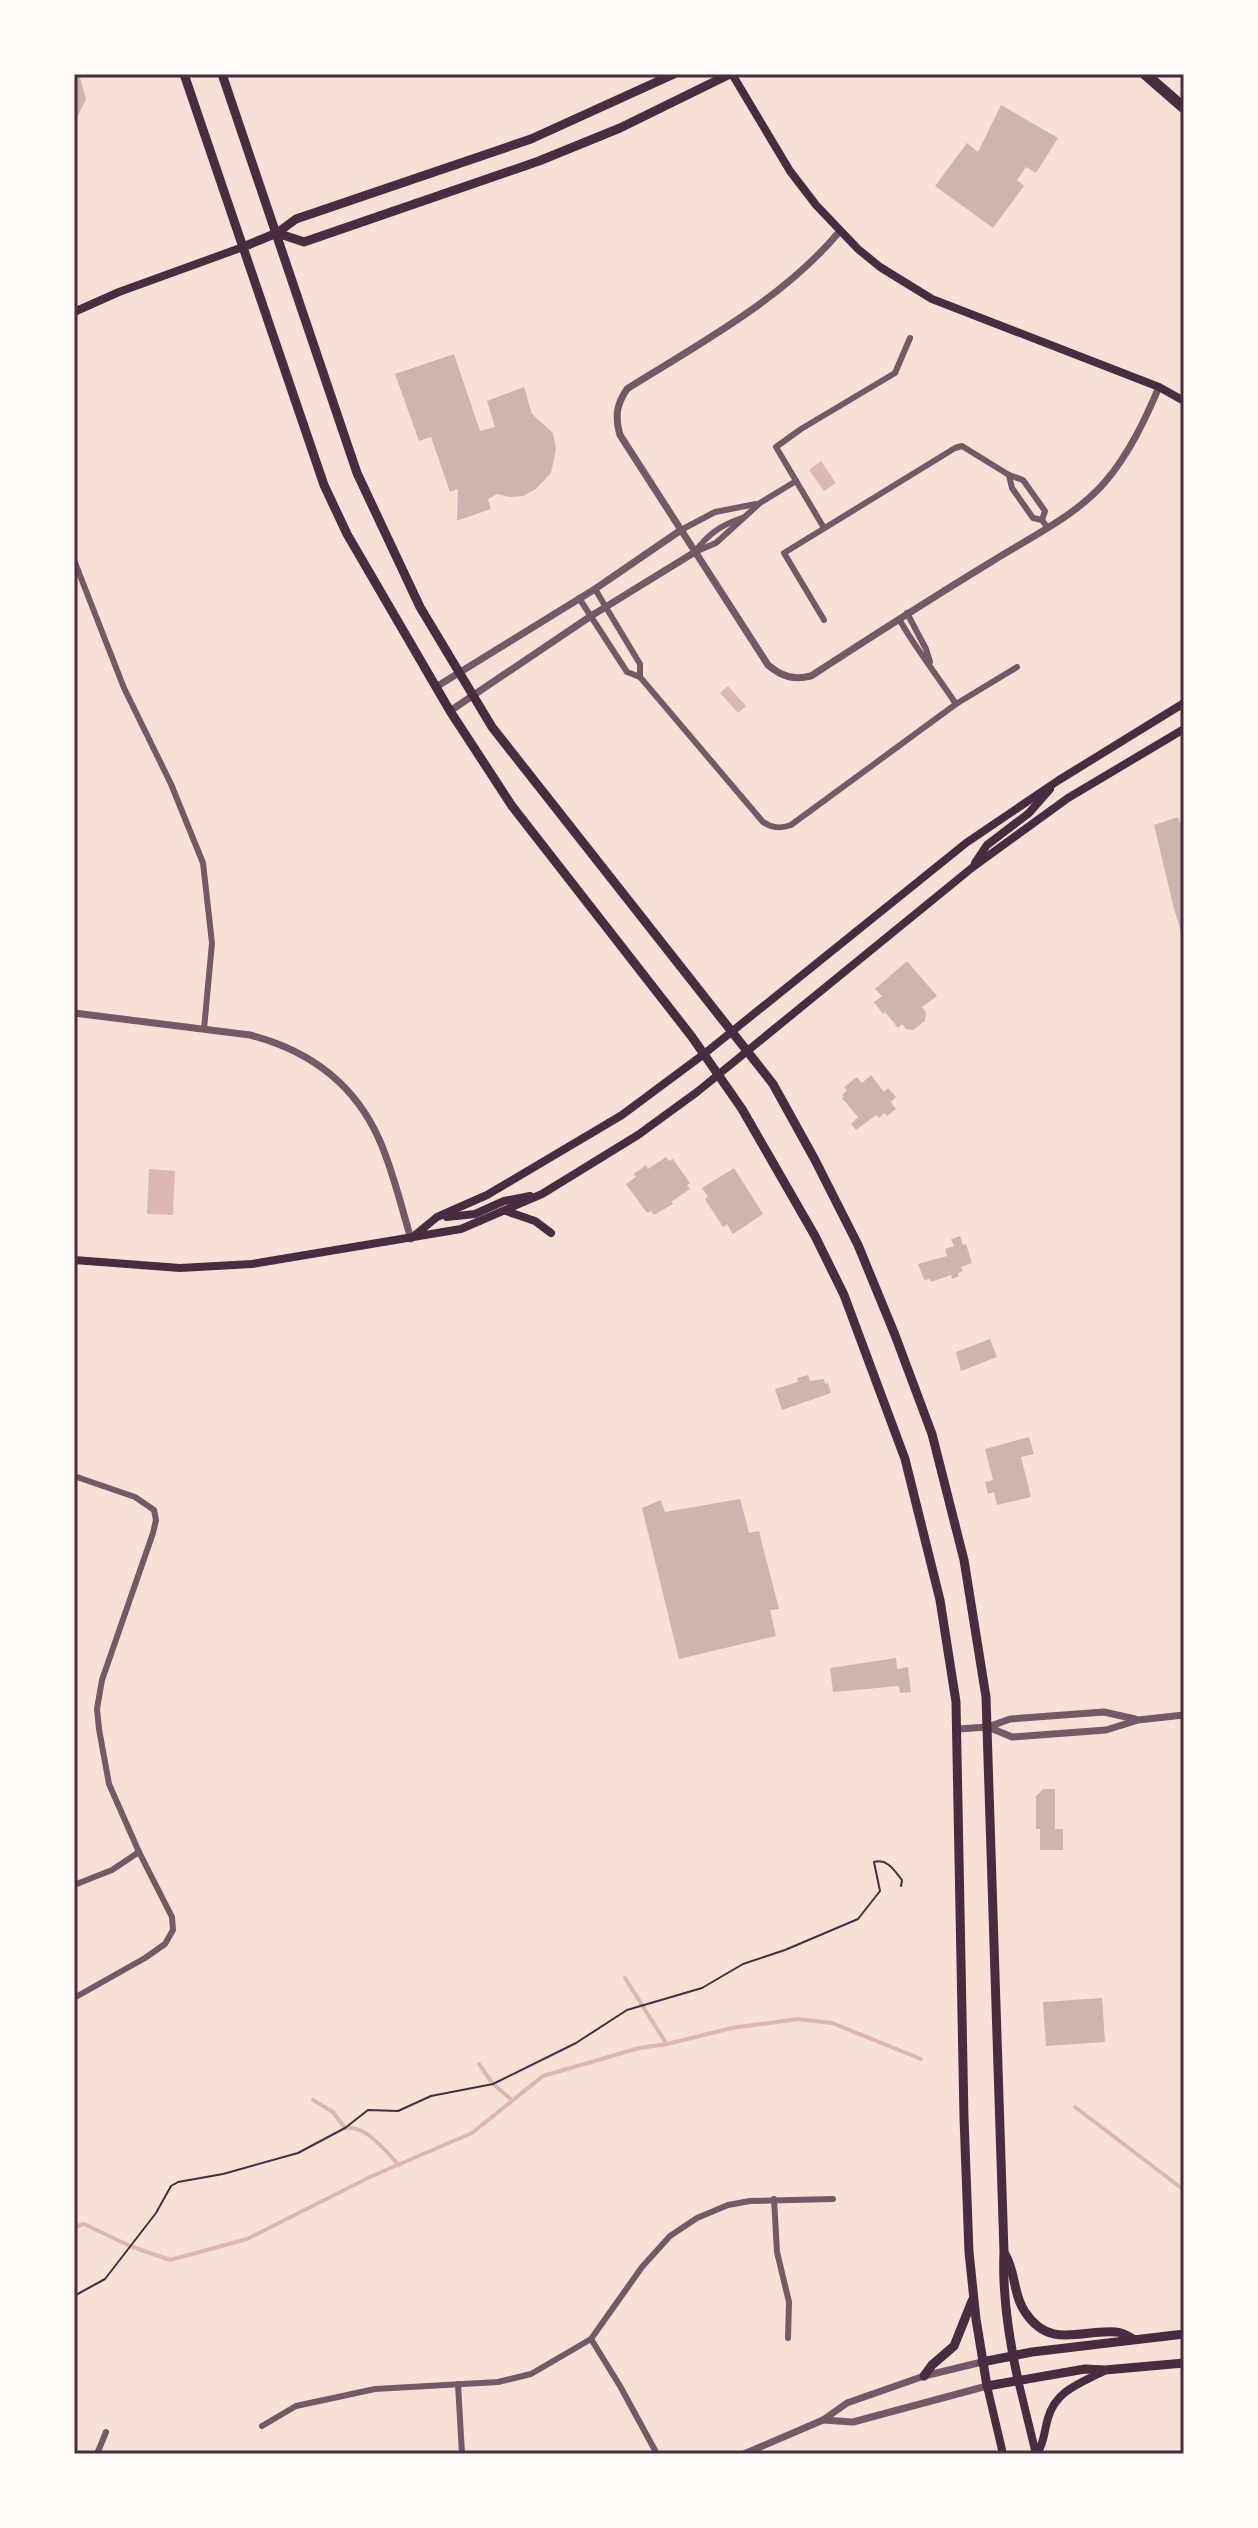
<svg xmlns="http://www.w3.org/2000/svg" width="1258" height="2528" font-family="Literata,serif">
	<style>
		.water { fill: #dcb8b0 }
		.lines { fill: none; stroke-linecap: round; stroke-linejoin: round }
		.stream { stroke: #dcb8b0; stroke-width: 4 }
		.building { fill: #ccb4b1 }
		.path { stroke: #4a2c40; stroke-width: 2 }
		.minor { stroke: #755966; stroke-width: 6 }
		.tertiary { stroke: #755966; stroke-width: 7 }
		.secondary { stroke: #4a2c40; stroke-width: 8 }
		.primary { stroke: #4a2c40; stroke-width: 9 }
		.motorway { stroke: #4a2c40; stroke-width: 11 }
		.neatline { fill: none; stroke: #4a2c40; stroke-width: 3 }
	</style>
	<rect width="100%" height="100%" fill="#f7e1d7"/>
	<!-- water -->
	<g class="water">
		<polygon points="821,461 836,483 824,491 809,470"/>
		<polygon points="728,686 746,706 738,713 720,693"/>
		<polygon points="149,1169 175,1171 173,1215 147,1214"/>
	</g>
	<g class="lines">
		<!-- stream -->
		<g class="stream">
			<polyline points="625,1978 666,2043"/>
			<polyline points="479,2064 493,2084 512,2100"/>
			<path d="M 313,2100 L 333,2112 L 345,2128 C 367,2125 385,2151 399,2165"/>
			<polyline points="1075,2107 1184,2190"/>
			<polyline points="74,2227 84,2224 130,2246 170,2260 247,2239 372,2176 472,2133 543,2076 639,2048 667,2044 732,2028 798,2019 832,2023 921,2059"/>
		</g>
	</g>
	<!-- building -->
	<g class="building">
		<polygon points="74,74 79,74 86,99 74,124"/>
		<polygon points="1001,105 1058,138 1036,173 1026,167 1017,180 1024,186 993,228 935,186 967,143 978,152"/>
		<polygon points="454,354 480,431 495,427 487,401 524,387 532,414 553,433 556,449 551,473 536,489 523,496 510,497 497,494 488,499 491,509 459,520 457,520 458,489 450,492 431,437 419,441 395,374"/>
		<polygon points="1178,817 1184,833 1183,938 1174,909 1154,825"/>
		<polygon points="907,961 937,996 922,1007 926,1012 925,1021 913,1030 906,1029 902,1024 898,1028 885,1012 883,1014 874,1002 882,996 875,989"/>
		<polygon points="871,1075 884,1092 888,1088 896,1097 891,1102 896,1109 887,1116 884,1113 879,1118 876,1115 856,1130 851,1124 858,1117 842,1098 844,1097 842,1095 847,1090 844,1087 857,1077 862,1083"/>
		<polygon points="666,1157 669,1161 673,1159 690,1183 687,1185 690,1189 671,1202 673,1204 654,1215 651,1211 647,1213 626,1184 636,1177 634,1174 646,1165 648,1169"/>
		<polygon points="734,1168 763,1214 733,1234 727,1224 723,1227 705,1199 708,1197 702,1188"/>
		<polygon points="960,1236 963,1245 966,1244 972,1263 961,1267 963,1271 958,1273 959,1276 952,1279 951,1275 931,1282 930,1279 924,1280 918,1264 947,1256 945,1249 954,1246 951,1239"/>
		<polygon points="990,1339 997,1357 961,1371 956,1352"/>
		<polygon points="808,1375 810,1381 824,1379 825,1384 828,1383 831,1393 782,1410 775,1389 798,1382 797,1378"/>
		<polygon points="1029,1437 1034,1454 1021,1457 1031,1497 997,1505 994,1492 988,1494 985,1482 993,1480 985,1449"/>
		<polygon points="740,1499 749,1533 759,1531 763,1547 779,1609 770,1610 776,1636 679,1659 642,1508 661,1500 665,1512"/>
		<polygon points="896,1658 897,1669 908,1667 911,1692 900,1693 899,1686 833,1692 830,1668"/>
		<polygon points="1043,1789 1055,1789 1055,1829 1063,1829 1063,1850 1040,1850 1040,1829 1036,1829 1036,1796"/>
		<polygon points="1102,1998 1105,2042 1046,2046 1043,2002"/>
	</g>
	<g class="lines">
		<!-- path -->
		<path class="path" d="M 74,2296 L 105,2279 L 156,2213 L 171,2186 L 178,2182 L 223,2174 L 298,2153 L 345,2128 L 368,2110 L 398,2111 L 431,2096 L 493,2084 L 576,2043 L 627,2010 L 702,1988 L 743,1964 L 785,1950 L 858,1919 L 880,1891 L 874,1862 C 887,1858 894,1870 902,1880 L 901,1886"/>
		<!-- minor -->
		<g class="minor">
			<polyline points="1009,475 1012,488 1033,518 1042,520 1047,527"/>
			<polyline points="824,528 776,447 801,429 895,373 910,338"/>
			<polyline points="681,530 715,512 756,504"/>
			<polyline points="695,552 716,543 760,503 796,481"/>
			<path d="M 695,552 C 708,534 721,525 742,518"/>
			<polyline points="74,560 124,688 171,784 203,863 212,943 204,1029"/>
			<polyline points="595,589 640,664 640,677"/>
			<path d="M 579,598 L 627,672 L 640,677 L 763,822 C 772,828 780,829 791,825 L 956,704 L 1017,667"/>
			<polyline points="907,613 926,649 930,662"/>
			<path d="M 899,619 C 916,649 937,675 956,704"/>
			<polyline points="824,620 784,553 955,448 962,446 1009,475 1023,480 1045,511 1042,520"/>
			<polyline points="74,1476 135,1497 154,1510 156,1520 153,1533 102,1680 97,1709 99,1729 109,1784 139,1852 172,1917 173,1930 165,1944 145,1958 74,1998"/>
			<polyline points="74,1885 112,1870 139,1852"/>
			<polyline points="774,2199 777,2252 789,2302 788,2338"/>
			<polyline points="591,2339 620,2386 657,2454"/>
			<polyline points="458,2384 462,2454"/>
			<polyline points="262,2426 296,2406 375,2389 498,2382 531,2374 591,2339 642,2267 670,2236 697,2218 728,2205 750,2201 833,2199"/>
			<polyline points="97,2454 106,2432"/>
		</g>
		<!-- tertiary -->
		<g class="tertiary">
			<path d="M 840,231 C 783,299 702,342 627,389 C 616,405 615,417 620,435 L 768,665 C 782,677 794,680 811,676 C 871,637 930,599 991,562 C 1029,538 1076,516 1105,482 C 1129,454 1145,420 1159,387"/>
			<polyline points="436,687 595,589 681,530"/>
			<polyline points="450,711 591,616 695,552"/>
			<path d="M 74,1013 L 250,1035 C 308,1050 354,1083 379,1139 C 393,1170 401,1206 411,1239"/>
			<polyline points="988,1727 1012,1737 1106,1730 1138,1720 1184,1715"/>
			<polyline points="958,1729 988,1727 1010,1719 1104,1712 1135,1719"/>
			<polyline points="823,2420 853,2422 987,2386"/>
			<polyline points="744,2454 823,2420 847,2403 924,2376 982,2362"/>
		</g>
		<!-- secondary -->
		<g class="secondary">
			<polyline points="732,74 790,171 816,205 858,249 880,267 932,299 1159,387 1184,401"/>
			<polyline points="74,312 119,292 243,247"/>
			<polyline points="975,863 987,845 1029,813 1050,789"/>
			<polyline points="506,1211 535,1221 551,1233"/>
			<polyline points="447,1217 475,1214 504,1201 530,1196"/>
			<polyline points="414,1236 437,1217 487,1195 622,1115 704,1054 966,843 1059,780 1184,703"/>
			<polyline points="74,1260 180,1268 252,1264 461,1229 542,1194 638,1135 697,1092 973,867 1068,798 1184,729"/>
			<polyline points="1018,2380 1036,2454"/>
			<polyline points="987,2386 1003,2454"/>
			<path d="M 1037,2454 C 1045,2441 1044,2431 1048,2418 C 1056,2390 1081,2383 1104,2371"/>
		</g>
		<!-- primary -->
		<g class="primary">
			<polyline points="184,74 324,485 347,534 450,711 512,806 692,1037 742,1109 815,1236 844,1295 905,1459 940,1600 956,1702 964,2118 969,2252 976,2319 987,2386 1085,2369 1105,2370 1184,2363"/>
			<path d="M 222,74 L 357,473 L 420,607 L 492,727 L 773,1084 L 815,1160 L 858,1245 L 895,1335 L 932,1434 L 964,1560 L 986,1697 L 1004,2252 C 1002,2294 1009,2339 1018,2380"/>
			<polyline points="277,233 304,242 539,161 620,128 730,74"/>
			<polyline points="243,247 277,233 296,219 531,139 674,74"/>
			<path d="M 1005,2254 C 1016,2272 1013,2295 1025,2312 C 1050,2350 1081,2329 1116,2332 C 1122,2332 1128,2336 1133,2339"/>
			<polyline points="982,2362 1032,2352 1184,2334"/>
			<polyline points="924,2376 932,2365 954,2346 972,2301"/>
		</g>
		<!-- motorway -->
		<polyline class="motorway" points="1145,74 1184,108"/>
	</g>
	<!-- border -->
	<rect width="1258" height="2528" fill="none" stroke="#fffaf5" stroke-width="152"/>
	<rect x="76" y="76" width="1106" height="2376" class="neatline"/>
</svg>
